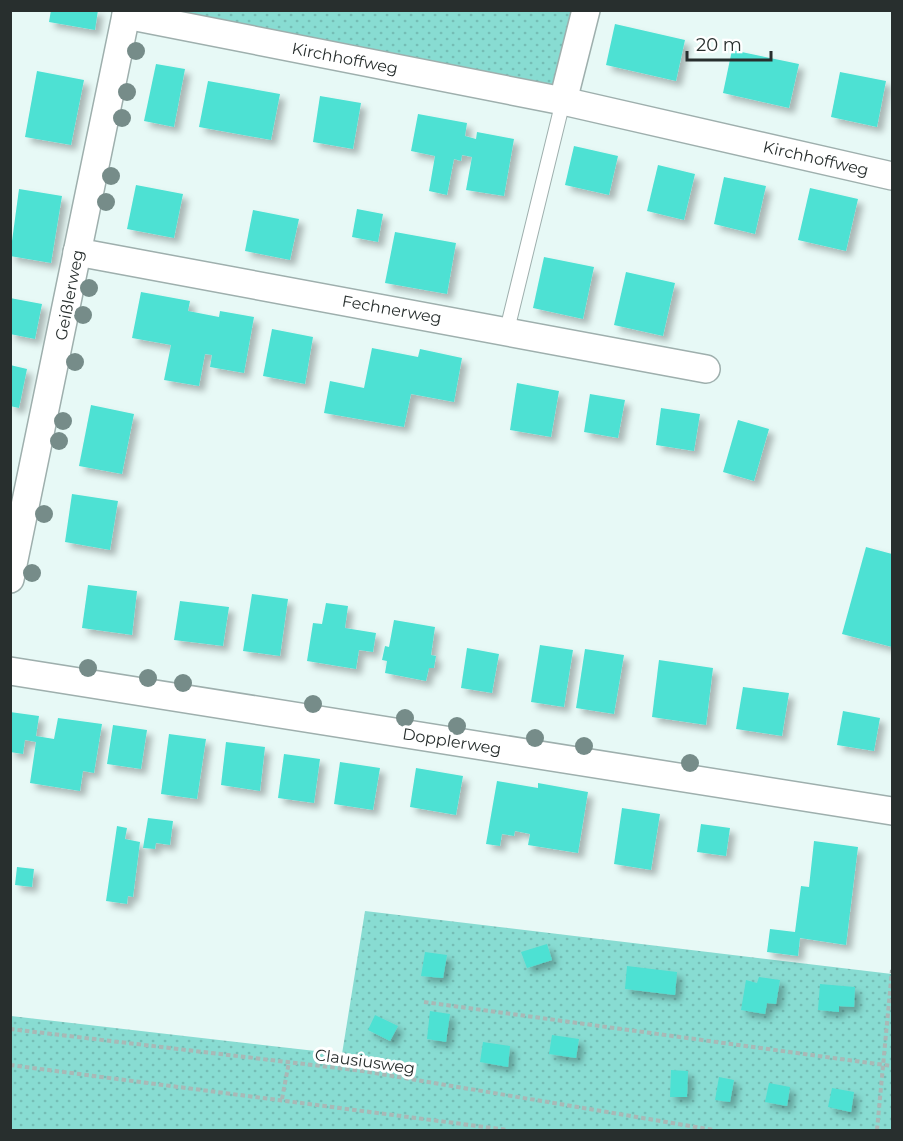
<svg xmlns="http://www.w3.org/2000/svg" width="903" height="1141" font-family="Montserrat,sans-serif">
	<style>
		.grass { fill: url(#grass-dots) }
		.building { fill: #4de1d3; filter: url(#shadow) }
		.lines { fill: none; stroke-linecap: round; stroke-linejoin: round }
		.service-casing { stroke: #9eafad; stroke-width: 16 }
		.minor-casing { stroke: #9eafad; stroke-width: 30 }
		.path { stroke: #aab8b6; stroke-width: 4; stroke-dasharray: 4.5 3; stroke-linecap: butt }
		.service { stroke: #fff; stroke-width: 14 }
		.minor { stroke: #fff; stroke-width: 27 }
		.tree { fill: #768c89 }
		.labels { text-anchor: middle; stroke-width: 6; stroke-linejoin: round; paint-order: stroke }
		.street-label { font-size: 16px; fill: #282f2e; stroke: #fff }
	</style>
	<defs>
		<pattern id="grass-dots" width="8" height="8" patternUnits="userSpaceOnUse" patternTransform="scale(1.5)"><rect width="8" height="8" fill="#88dcd2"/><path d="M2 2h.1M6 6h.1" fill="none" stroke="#75bdb5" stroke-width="1.8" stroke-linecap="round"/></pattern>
		<filter id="shadow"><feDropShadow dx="5.5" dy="5.5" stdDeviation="3" flood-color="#0004"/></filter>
	</defs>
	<rect width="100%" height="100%" fill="#e7f9f6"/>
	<!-- grass -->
	<g class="grass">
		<polygon points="154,11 581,11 564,77 550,91"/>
		<polygon points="365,911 892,974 892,1130 11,1130 11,1016 342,1054"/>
	</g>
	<!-- building -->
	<g class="building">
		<polygon points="51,10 98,10 95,30 49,22"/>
		<polygon points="615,24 685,40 676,81 606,65"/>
		<polygon points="732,50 799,64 789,108 723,93"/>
		<polygon points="156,64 185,69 174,127 144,121"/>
		<polygon points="37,71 84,80 71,145 25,137"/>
		<polygon points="840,72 886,81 877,127 831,117"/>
		<polygon points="208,81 280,94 271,140 199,127"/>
		<polygon points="320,96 361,103 353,149 313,142"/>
		<polygon points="418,114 467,123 465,136 476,139 477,132 514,139 504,196 466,190 472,157 462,155 461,161 454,159 447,195 429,191 435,156 411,151"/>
		<polygon points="574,146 618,156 609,195 565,185"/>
		<polygon points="658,165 695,174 684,220 647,211"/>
		<polygon points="724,177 766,186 755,234 714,224"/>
		<polygon points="136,185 183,194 174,238 127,229"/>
		<polygon points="810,188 858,199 846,251 798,240"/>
		<polygon points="19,189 62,196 51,263 10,256"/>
		<polygon points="357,209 383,214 378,242 352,237"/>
		<polygon points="253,210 299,219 290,260 245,251"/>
		<polygon points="395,232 456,243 447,294 385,283"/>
		<polygon points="544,257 594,267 583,319 533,308"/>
		<polygon points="626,272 675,283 663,336 614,325"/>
		<polygon points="141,292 190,301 188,311 219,317 220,311 254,317 244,373 210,367 212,355 205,354 199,386 164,380 171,345 132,338"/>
		<polygon points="10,298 42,304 35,339 10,334"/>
		<polygon points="272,329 313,337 305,384 263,376"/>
		<polygon points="372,348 418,357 420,349 462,358 454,402 411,394 404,427 324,413 330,381 364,388"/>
		<polygon points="10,365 27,369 19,408 10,406"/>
		<polygon points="517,383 559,391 551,437 510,430"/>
		<polygon points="590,394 625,400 618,438 584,432"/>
		<polygon points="91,405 134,414 122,474 79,466"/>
		<polygon points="661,408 700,414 694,451 656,445"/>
		<polygon points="738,420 769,429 754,481 723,472"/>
		<polygon points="72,494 118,501 110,550 65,542"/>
		<polygon points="866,547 892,554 892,647 842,634"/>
		<polygon points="88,585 137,591 132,635 82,628"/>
		<polygon points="252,594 288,599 280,656 243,651"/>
		<polygon points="180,601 229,607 223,646 174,640"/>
		<polygon points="326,603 348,606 345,628 376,633 373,652 359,650 356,669 307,661 313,623 322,624"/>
		<polygon points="394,620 435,627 431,655 436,656 434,668 429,668 426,681 385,673 387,661 382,660 385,646 389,647"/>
		<polygon points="540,645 573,650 564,707 531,702"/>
		<polygon points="467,648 499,654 492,693 461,688"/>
		<polygon points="585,649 624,655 614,714 576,708"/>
		<polygon points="659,660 713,668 706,725 652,717"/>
		<polygon points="743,687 789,693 782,736 736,729"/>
		<polygon points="843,711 880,718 874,751 837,745"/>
		<polygon points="10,712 39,716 36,736 54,739 58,718 102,724 94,773 83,771 80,791 30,783 36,742 25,740 23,754 10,752"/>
		<polygon points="113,725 147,730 141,769 107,764"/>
		<polygon points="169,734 206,739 197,799 161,794"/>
		<polygon points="226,742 265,747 260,791 221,785"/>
		<polygon points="284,754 320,759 314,803 278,798"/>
		<polygon points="340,762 380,768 373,810 334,804"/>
		<polygon points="416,768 463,776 456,815 410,807"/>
		<polygon points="497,781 538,788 538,783 588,792 578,853 528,845 530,834 515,831 514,836 502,834 500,846 486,844"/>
		<polygon points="622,808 660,814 651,870 614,864"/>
		<polygon points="148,818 173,821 170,845 156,843 155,849 143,848"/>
		<polygon points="701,824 730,828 726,856 697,852"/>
		<polygon points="117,826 127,828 125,839 140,842 133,897 128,896 127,904 106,901"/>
		<polygon points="814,841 858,847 846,945 800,938 798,956 767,952 770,929 795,932 801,886 809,887"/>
		<polygon points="17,867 34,869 32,887 15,885"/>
		<polygon points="547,944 552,960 527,968 521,952"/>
		<polygon points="425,952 447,955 443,978 421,976"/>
		<polygon points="627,966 677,972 675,995 625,989"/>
		<polygon points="759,977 780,980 776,1004 767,1003 765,1014 741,1010 746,980 757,983"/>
		<polygon points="820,984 855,987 854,1007 839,1006 839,1012 818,1010"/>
		<polygon points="430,1011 450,1014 446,1042 427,1039"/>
		<polygon points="375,1015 398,1026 390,1041 368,1030"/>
		<polygon points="552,1035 579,1039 576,1058 549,1054"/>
		<polygon points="483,1042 510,1046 508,1067 480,1062"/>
		<polygon points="671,1070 688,1071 687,1097 670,1097"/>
		<polygon points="719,1077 734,1080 730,1102 715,1100"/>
		<polygon points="769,1083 790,1087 787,1106 765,1102"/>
		<polygon points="832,1088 854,1092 851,1112 828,1107"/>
	</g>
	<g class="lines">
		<defs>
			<polyline id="service" points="507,330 563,101"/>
			<g id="minor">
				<polyline points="126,15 563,101 892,176"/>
				<polyline points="563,101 586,10"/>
				<polyline points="77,252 706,369"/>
				<polyline points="10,579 127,10"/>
				<polyline points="10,671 892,811"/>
			</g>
		</defs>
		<!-- service casing -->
		<use href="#service" class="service-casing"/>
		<!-- minor casing -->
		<use href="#minor" class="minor-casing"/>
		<!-- path -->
		<g class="path">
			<polyline points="424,1002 892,1066"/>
			<polyline points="10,1029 363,1071 714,1130"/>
			<polyline points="10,1065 508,1130"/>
			<polyline points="282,1099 289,1062"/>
			<polyline points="877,1130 892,970"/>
		</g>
		<!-- service -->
		<use href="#service" class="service"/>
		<!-- minor -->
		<use href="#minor" class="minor"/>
	</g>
	<!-- trees -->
	<g class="tree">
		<circle cx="136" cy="51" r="9"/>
		<circle cx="127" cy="92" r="9"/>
		<circle cx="122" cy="118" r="9"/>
		<circle cx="111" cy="176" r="9"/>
		<circle cx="106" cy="202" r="9"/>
		<circle cx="89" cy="288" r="9"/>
		<circle cx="83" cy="315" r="9"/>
		<circle cx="75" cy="362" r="9"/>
		<circle cx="63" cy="421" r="9"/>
		<circle cx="59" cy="441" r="9"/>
		<circle cx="44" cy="514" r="9"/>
		<circle cx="32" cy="573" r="9"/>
		<circle cx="88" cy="668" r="9"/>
		<circle cx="148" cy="678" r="9"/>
		<circle cx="183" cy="683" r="9"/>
		<circle cx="313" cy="704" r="9"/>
		<circle cx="405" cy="718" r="9"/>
		<circle cx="457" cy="726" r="9"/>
		<circle cx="535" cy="738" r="9"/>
		<circle cx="584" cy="746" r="9"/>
		<circle cx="690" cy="763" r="9"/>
	</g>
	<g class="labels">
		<!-- street labels -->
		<g class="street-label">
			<text transform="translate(345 58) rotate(11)" y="6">Kirchhoffweg</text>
			<text transform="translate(816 158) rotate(13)" y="6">Kirchhoffweg</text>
			<text transform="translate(69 295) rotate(-79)" y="6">Geißlerweg</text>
			<text transform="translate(392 309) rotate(10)" y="6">Fechnerweg</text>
			<text transform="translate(452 741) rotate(9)" y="6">Dopplerweg</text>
			<text transform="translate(365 1061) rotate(8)" y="6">Clausiusweg</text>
		</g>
	</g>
	<!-- border -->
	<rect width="903" height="1141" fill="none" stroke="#282f2e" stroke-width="24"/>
	<!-- scale -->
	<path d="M687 51v9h84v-9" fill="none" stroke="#282f2e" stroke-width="3"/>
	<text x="696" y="51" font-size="18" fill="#282f2e" stroke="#ffffff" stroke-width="4.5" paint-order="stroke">20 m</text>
</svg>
